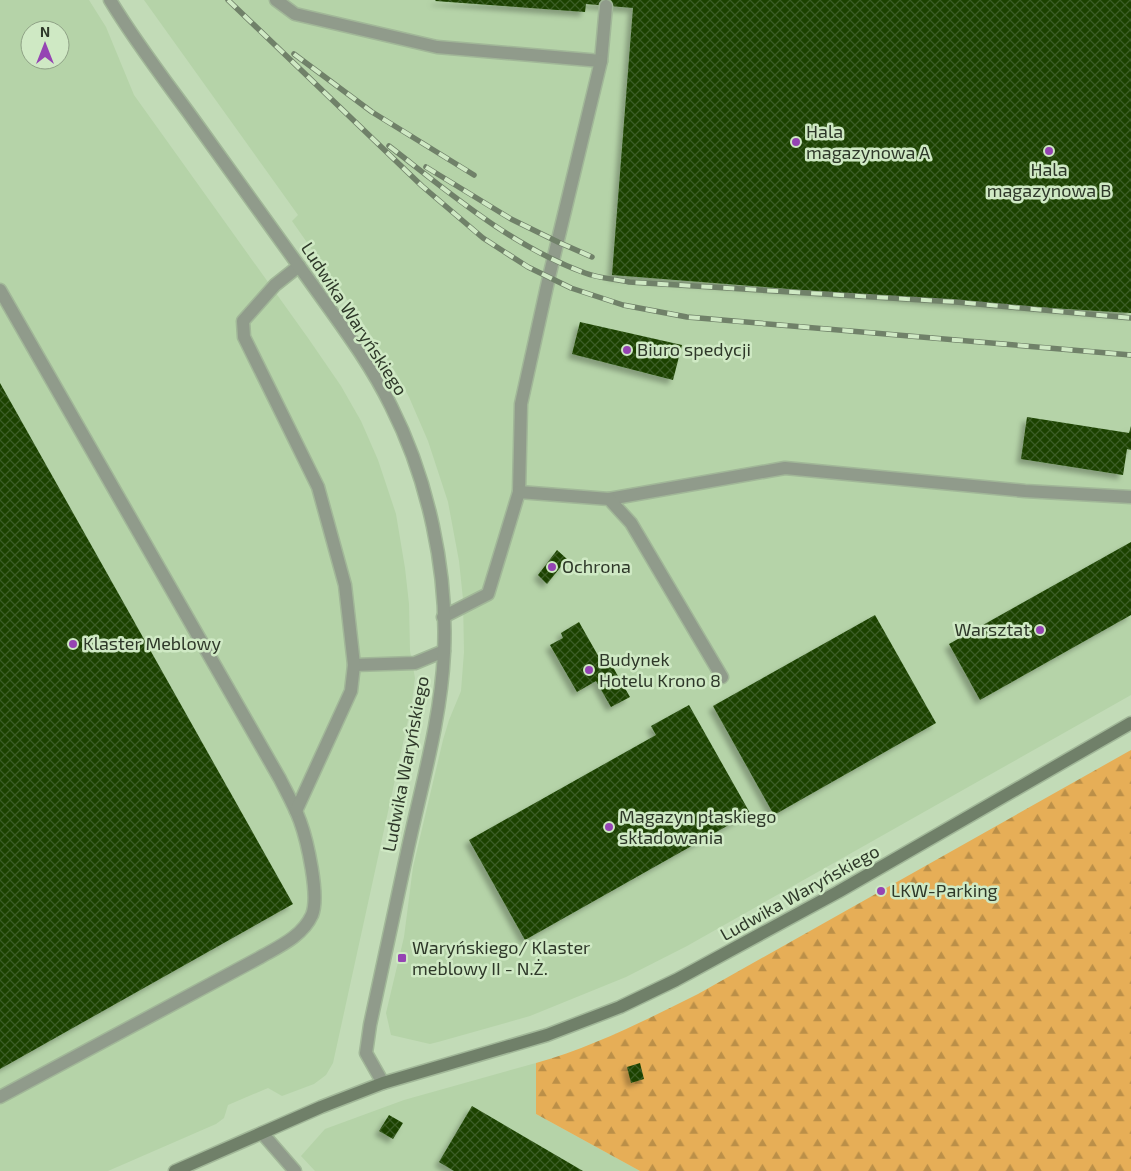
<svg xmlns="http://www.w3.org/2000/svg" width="1131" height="1171" font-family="'Exo 2',sans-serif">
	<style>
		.built { fill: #b5d3a8; fill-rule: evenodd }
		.forest { fill: url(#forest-firs) }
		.building { fill: url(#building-cross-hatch); filter: url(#shadow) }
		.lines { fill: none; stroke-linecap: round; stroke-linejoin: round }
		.lane-casing { stroke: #a1b798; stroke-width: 15 }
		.street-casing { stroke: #a1b798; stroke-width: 15 }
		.secondary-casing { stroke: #a1b798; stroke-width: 15 }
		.lane { stroke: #909b8b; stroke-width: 12 }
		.street { stroke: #909b8b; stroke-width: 12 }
		.secondary { stroke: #708069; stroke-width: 12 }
		.rail-casing { stroke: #708169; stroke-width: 5.5 }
		.rail { stroke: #cfe9c4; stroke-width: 4; stroke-dasharray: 11; stroke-linecap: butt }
		.poi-dot { fill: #9544b3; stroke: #cfe9c4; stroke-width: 2 }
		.labels { text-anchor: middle; stroke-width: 5; stroke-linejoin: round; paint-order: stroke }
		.poi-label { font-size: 18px; fill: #2e3829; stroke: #cfe9c4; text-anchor: start }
		.street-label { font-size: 18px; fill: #2e3829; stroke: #cfe9c4 }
	</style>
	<defs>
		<pattern id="forest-firs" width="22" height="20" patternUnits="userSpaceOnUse" patternTransform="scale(1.25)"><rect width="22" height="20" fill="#e6ae57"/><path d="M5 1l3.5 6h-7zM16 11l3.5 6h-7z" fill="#bb8f48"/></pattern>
		<pattern id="building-cross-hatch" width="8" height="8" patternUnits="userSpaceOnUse" patternTransform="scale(1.25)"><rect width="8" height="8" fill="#1b4300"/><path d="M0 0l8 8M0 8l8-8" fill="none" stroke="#3c5d26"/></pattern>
		<filter id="shadow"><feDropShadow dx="-4.5" dy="4.5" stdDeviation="2.5" flood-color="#0004"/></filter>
	</defs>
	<rect width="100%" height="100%" fill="#c2dbb7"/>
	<!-- built -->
	<g class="built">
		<path d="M 0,0 L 89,0 L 106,27 L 134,95 L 308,338 L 341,386 L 361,421 L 378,460 L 396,514 L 405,568 L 409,604 L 410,651 L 415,678 L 412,702 L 333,1063 L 326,1075 L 314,1084 L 282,1096 L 268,1088 L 228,1105 L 224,1118 L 216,1124 L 108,1171 L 0,1171 ZM 30,30 L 60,30 L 60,60 L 30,60 Z"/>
		<polygon points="144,0 1131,0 1131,695 687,946 626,977 530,1016 438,1042 430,1044 391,1035 386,1013 404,937 413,867 443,740 449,720 461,691 464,652 463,599 459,561 448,502 428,441 409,397 396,373 353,308 292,221 298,215"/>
		<polygon points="536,1063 536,1114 640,1171 315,1171 301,1156 325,1129 404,1100"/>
	</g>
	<!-- forest -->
	<path class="forest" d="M 1131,750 L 1131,1171 L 640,1171 L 536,1114 L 536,1063 C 593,1047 646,1020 698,994 Z"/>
	<!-- building -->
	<g class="building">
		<polygon points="436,0 1131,0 1131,313 956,302 612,275 633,8 586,4 585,12 435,1"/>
		<polygon points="580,322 682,345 673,380 572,354"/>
		<polygon points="0,383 293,904 0,1069"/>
		<polygon points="1027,417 1129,433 1131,426 1131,450 1127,449 1123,475 1021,459"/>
		<polygon points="1131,542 1131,615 980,700 949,644"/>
		<polygon points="557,550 567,559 547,584 538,575"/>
		<polygon points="875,615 936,723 774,815 713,706"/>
		<polygon points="579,622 600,659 606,655 630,697 611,707 596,681 577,692 550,645 563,638 561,633"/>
		<polygon points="689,705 750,813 525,940 469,840 656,735 651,726"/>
		<polygon points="640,1063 644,1079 631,1083 627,1067"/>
		<polygon points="472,1106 583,1171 454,1171 439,1162"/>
		<polygon points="389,1115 403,1123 393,1139 379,1131"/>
	</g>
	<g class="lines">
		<defs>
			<g id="lane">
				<polyline points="276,0 295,14 437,47 601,61 606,6"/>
				<path d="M 0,290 L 280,779 C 287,793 295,807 300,821 C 307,840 320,896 312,915 C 302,937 278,947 259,958 L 0,1097"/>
				<polyline points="519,492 521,404 549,277 601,61"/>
				<polyline points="609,499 785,468 1025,491 1131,497"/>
				<polyline points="443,617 488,594 519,492 609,499 631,523 722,677"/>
				<polyline points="354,665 415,663 444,651"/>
				<polyline points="296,811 351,691 354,665 345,585 318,487 244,337 243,321 275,285 299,266"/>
			</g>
			<g id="street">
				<path d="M 110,0 C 134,40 164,79 191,116 C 232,173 273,230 314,287 C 341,325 370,363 391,406 C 428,479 448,571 444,653 C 441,719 422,783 408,848 C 395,907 383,966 370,1025 L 366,1053 L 383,1083"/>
				<polyline points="262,1133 295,1171"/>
			</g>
			<polyline id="secondary" points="175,1171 321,1107 383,1083 547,1035 620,1007 676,980 838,892 1131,723"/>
		</defs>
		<!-- lane casing -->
		<use href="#lane" class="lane-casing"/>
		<!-- street casing -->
		<use href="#street" class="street-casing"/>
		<!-- secondary casing -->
		<use href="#secondary" class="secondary-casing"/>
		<!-- lane -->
		<use href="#lane" class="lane"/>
		<!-- street -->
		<use href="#street" class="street"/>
		<!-- secondary -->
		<use href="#secondary" class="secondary"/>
		<defs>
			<g id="rail">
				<polyline points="228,0 422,186 483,238 528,267 571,288 623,305 687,317 1131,355"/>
				<polyline points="294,54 372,112 474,175"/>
				<path d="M 389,146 C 450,193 511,246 585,273 C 598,278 615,279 629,282 L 956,302 L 1131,318"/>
				<polyline points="426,167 511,219 558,242 592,257"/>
			</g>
		</defs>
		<!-- rail casing -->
		<use href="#rail" class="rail-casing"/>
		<!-- rail -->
		<use href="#rail" class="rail"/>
	</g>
	<!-- markers -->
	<g class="poi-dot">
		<circle cx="796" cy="142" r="5"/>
		<circle cx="1049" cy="151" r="5"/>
		<circle cx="627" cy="350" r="5"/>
		<circle cx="552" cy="567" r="5"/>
		<circle cx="1040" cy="630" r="5"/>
		<circle cx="73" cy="644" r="5"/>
		<circle cx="589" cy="670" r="5"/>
		<circle cx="609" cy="827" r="5"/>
		<circle cx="881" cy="891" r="5"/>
		<rect x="397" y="953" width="10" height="10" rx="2.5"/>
	</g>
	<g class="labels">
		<!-- poi labels -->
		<g class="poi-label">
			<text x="806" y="138">Hala<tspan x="806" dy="21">magazynowa A</tspan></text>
			<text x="1049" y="176" text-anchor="middle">Hala<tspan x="1049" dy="21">magazynowa B</tspan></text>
			<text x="637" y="356">Biuro spedycji</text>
			<text x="562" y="573">Ochrona</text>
			<text x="1030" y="636" text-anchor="end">Warsztat</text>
			<text x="83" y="650">Klaster Meblowy</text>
			<text x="599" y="666">Budynek<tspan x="599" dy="21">Hotelu Krono 8</tspan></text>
			<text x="619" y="823">Magazyn płaskiego<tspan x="619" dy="21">składowania</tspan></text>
			<text x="891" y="897">LKW-Parking</text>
			<text x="412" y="954">Waryńskiego/ Klaster<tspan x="412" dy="21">meblowy II - N.Ż.</tspan></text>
		</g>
		<!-- street labels -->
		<g class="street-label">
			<text transform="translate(354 319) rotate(57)" y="6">Ludwika Waryńskiego</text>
			<text transform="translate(406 764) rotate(-79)" y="6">Ludwika Waryńskiego</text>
			<text transform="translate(800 893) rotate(-29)" y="6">Ludwika Waryńskiego</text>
		</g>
	</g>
	<!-- north arrow -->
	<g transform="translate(45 45)"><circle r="24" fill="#cfe9c4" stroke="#8fa286"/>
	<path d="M0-4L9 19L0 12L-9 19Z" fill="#9544b3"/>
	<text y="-8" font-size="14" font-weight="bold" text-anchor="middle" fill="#2e3829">N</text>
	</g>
</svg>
